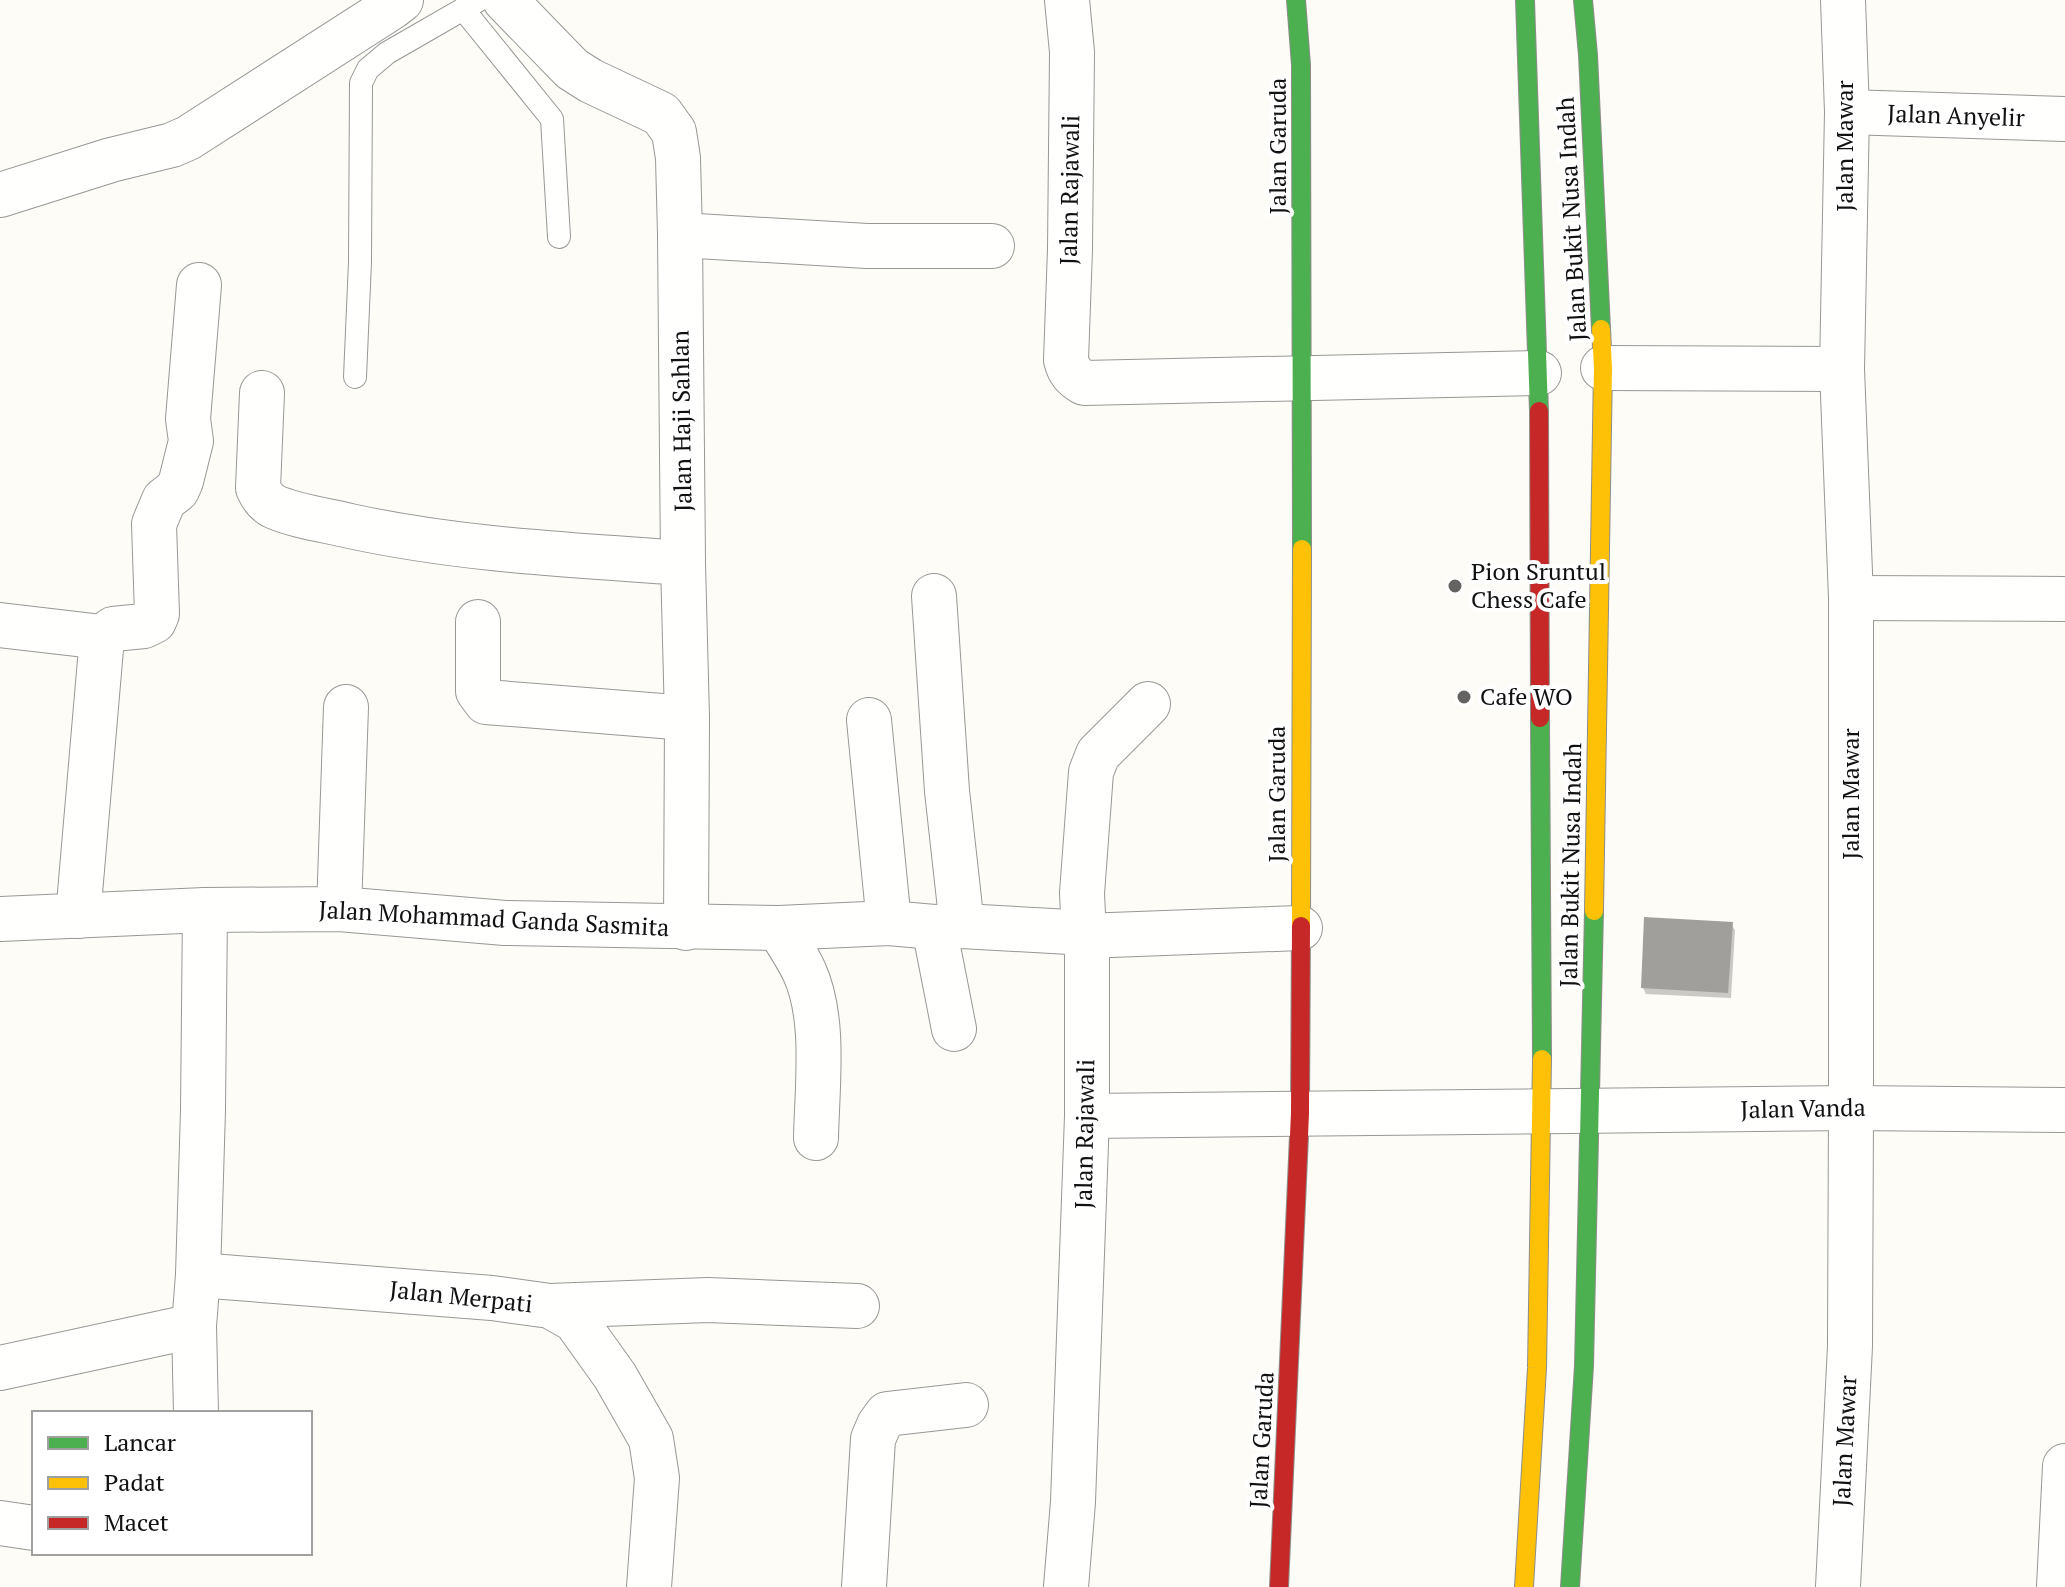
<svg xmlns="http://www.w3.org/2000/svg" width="2065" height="1587" font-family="'PT Serif',serif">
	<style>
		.shadow { fill: #0003 }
		.building { fill: #a19f9c }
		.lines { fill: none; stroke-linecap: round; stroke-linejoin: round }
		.lane-casing { stroke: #979795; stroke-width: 24 }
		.street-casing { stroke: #979795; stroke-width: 46 }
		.fast-casing { stroke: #8e8d8b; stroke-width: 20 }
		.slow-casing { stroke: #8e8d8b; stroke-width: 20 }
		.jam-casing { stroke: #8e8d8b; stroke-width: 20 }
		.lane { stroke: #fffffe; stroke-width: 22 }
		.street { stroke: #fffffe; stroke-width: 44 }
		.fast { stroke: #4caf50; stroke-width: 18 }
		.slow { stroke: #ffc107; stroke-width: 18 }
		.jam { stroke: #c62828; stroke-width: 18 }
		.poi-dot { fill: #646362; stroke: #fff; stroke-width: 3 }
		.labels { text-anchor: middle; stroke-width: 8; stroke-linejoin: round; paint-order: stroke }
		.street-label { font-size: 24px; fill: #111; stroke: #fff }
		.poi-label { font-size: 24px; fill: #111; stroke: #fff; text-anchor: start }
	</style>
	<rect width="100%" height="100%" fill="#fdfcf7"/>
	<!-- shadow -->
	<polygon class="shadow" points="1731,924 1735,930 1731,998 1646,994 1643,988"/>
	<!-- building -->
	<polygon class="building" points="1644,917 1733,922 1728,993 1641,988"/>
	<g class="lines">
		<defs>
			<g id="lane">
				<polyline points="463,9 552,119 559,237"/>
				<polyline points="355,377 360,262 361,83 368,69 387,53 479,0"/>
			</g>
			<g id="street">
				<polyline points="505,0 572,69 591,81 661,114 674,132 678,158 680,235 683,563 687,718 686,928"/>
				<path d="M 1067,0 L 1072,52 L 1070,249 L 1066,360 C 1069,372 1074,377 1084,383 L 1539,373"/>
				<polyline points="1847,112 2065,119"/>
				<polyline points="0,195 111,160 172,145 188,138 392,7 401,0"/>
				<polyline points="680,235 867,246 992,246"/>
				<polyline points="1603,368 1842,369"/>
				<path d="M 262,393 L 258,488 C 261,495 266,502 273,506 C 291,515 329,521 350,526 C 460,550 572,555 683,563"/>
				<polyline points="934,596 947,791 962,926"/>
				<polyline points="1851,598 2065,599"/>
				<polyline points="478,622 478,691 486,702 687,718"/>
				<polyline points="0,625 102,637 113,629 144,626 154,621 157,614 154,524 164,500 177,490 181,481 191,441 188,419 199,285"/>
				<polyline points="869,720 889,923"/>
				<polyline points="339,909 346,707"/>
				<polyline points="78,916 102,637"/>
				<polyline points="0,919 205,910 339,909 505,923 779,928 889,923 934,927 962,926 1070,932 1084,936 1300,928"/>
				<polyline points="934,927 954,1029"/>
				<path d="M 779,928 C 787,942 797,956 804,971 C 826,1018 817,1086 816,1138"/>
				<polyline points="1087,1116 1851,1108 2065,1110"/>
				<polyline points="198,1275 492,1298 550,1306 575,1320 615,1376 651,1439 657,1478 649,1587"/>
				<polyline points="550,1306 708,1300 857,1306"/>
				<polyline points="0,1368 194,1326"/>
				<polyline points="196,1413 194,1326 198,1275 203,1110 205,910"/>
				<polyline points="0,1523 34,1528"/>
				<polyline points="864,1587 873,1439 879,1425 887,1414 966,1405"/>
				<polyline points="1066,1587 1073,1502 1087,1116 1087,953 1084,936 1082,893 1091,772 1098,754 1148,704"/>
				<polyline points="1838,1587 1850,1346 1851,1108 1851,598 1842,369 1847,112 1843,0"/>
				<polyline points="2059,1587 2065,1466"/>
			</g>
			<g id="fast">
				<polyline points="1296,0 1301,65 1302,549"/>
				<polyline points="1525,0 1539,411"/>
				<polyline points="1583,0 1588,55 1601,329"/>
				<polyline points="1540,718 1542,1059"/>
				<polyline points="1570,1587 1584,1366 1594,911"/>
			</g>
			<g id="slow">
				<polyline points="1594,911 1603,368 1601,329"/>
				<polyline points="1301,926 1302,549"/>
				<polyline points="1524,1587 1537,1368 1542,1059"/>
			</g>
			<g id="jam">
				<polyline points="1539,411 1540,718"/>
				<polyline points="1279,1587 1300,1113 1301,926"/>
			</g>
		</defs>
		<!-- lane casing -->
		<use href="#lane" class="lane-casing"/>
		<!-- street casing -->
		<use href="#street" class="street-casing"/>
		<!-- fast casing -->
		<use href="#fast" class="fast-casing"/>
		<!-- slow casing -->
		<use href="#slow" class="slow-casing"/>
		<!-- jam casing -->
		<use href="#jam" class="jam-casing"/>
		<!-- lane -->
		<use href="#lane" class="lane"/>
		<!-- street -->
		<use href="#street" class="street"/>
		<!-- fast -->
		<use href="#fast" class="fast"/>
		<!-- slow -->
		<use href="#slow" class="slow"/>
		<!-- jam -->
		<use href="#jam" class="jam"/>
	</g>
	<!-- markers -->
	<g class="poi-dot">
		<circle cx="1455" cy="586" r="8"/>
		<circle cx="1464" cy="697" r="8"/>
	</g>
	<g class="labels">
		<!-- street labels -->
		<g class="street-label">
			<text transform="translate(1956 116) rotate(2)" y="8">Jalan Anyelir</text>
			<text transform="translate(1278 146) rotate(-90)" y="8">Jalan Garuda</text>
			<text transform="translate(1845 146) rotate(-90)" y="8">Jalan Mawar</text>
			<text transform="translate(1070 190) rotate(-89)" y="8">Jalan Rajawali</text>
			<text transform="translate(1572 219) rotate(-93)" y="8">Jalan Bukit Nusa Indah</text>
			<text transform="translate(682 421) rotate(-91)" y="8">Jalan Haji Sahlan</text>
			<text transform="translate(1277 794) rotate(-90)" y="8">Jalan Garuda</text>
			<text transform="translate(1851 794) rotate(-90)" y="8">Jalan Mawar</text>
			<text transform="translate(1571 865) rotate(-89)" y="8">Jalan Bukit Nusa Indah</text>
			<text transform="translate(494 919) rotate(3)" y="8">Jalan Mohammad Ganda Sasmita</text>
			<text transform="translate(1803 1109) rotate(-1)" y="8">Jalan Vanda</text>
			<text transform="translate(1085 1134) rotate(-89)" y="8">Jalan Rajawali</text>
			<text transform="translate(461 1297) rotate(6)" y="8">Jalan Merpati</text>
			<text transform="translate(1262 1440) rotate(-87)" y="8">Jalan Garuda</text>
			<text transform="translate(1845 1441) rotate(-87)" y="8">Jalan Mawar</text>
		</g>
		<!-- poi labels -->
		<g class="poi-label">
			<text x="1471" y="580">Pion Sruntul<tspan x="1471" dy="28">Chess Cafe</tspan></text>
			<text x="1480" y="705">Cafe WO</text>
		</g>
	</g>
	<!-- legend -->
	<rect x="32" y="1411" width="280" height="144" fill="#ffffff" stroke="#a0a0a0" stroke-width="2"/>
	<rect x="48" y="1437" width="40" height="12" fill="#4caf50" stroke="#a0a0a0" stroke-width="2"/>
	<text x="104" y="1451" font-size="24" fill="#111111">Lancar</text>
	<rect x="48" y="1477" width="40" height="12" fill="#ffc107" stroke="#a0a0a0" stroke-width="2"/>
	<text x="104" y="1491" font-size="24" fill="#111111">Padat</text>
	<rect x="48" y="1517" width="40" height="12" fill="#c62828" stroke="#a0a0a0" stroke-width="2"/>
	<text x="104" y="1531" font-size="24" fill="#111111">Macet</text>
</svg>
